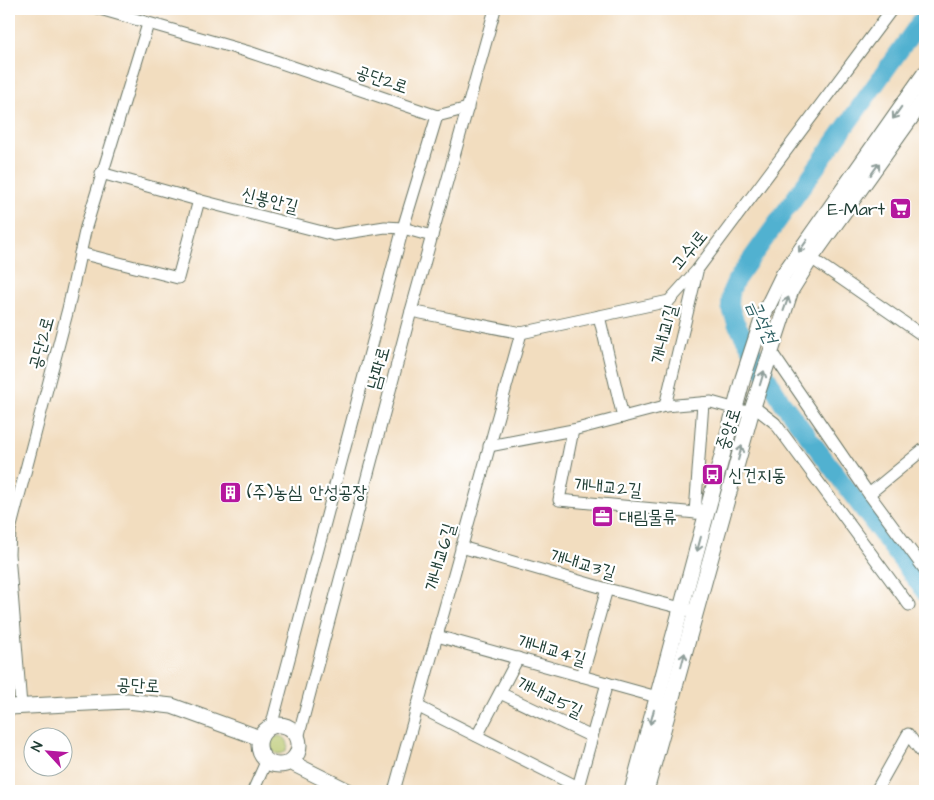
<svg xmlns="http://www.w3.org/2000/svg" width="934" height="800" font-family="'Architects Daughter','Poor Story',sans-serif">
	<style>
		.green { fill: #b4c365; stroke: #6a804c }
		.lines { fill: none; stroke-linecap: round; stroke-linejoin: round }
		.river { stroke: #51b1d0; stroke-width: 18 }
		.minor-casing { stroke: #697565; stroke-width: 13 }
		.major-casing { stroke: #697565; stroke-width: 17 }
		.minor { stroke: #fff; stroke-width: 11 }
		.major { stroke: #fff; stroke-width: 15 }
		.oneway { stroke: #8f9e9a }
		.labels { text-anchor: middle; stroke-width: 4.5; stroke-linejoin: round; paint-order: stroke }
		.street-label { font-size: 18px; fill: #1f3d34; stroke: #fff }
		.poi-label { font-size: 18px; fill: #1f3d34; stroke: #fff; text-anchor: start }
		.water-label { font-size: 19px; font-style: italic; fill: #2e6063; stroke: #fff }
	</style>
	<rect width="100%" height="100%" fill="#fff"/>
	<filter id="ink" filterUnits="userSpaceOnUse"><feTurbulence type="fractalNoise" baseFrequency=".02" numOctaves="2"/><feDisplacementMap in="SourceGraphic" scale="10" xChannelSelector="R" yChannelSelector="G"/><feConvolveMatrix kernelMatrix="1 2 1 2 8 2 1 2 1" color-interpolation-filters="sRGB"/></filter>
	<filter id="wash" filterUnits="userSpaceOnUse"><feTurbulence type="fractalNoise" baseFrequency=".0096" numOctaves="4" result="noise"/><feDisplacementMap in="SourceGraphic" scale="20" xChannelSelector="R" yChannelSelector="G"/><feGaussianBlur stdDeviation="1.12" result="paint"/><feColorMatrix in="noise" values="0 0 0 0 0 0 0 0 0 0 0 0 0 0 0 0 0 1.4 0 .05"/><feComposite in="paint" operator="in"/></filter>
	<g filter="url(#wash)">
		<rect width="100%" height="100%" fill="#f2ddbf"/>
		<!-- green -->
		<circle class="green" cx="279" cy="745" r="9"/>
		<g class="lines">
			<!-- river -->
			<polyline class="river" points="925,15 736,280 731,291 730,306 736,323 782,402 925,592"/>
		</g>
	</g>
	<g filter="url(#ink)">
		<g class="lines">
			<defs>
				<g id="minor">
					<polyline points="100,9 249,52 437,116"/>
					<polyline points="437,116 468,108"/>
					<polyline points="101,173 194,199 334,235 385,227 403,228 432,236"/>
					<polyline points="80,253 178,278 199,200"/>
					<polyline points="811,258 925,337"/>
					<polyline points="411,311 521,333 669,301 697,270 892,9"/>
					<polyline points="599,316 623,417"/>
					<polyline points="770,350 866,490 925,570"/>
					<polyline points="665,406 697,272"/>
					<polyline points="753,406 775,423 909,605"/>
					<polyline points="573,430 559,500 707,514"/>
					<polyline points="489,446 573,430 665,406 711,402 751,413"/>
					<polyline points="869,494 925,448"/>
					<polyline points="695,513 703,403"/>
					<polyline points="461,547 607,589 689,610"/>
					<polyline points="437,636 657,697"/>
					<polyline points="582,676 607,589"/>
					<polyline points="500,693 592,737"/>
					<polyline points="21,706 9,554 10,530 68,309 86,227 148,24"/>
					<polyline points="417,706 586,791"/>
					<polyline points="271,727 403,228 437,116"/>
					<polyline points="477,736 518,658"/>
					<polyline points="298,738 411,311 495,9"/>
					<polyline points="578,787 607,683"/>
					<polyline points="253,791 266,762"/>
					<polyline points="394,791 521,333"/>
					<polyline points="876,791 908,734 925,757"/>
				</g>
				<g id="major">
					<polyline points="9,707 127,701 172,706 260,738"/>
					<circle cx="279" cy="745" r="20"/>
					<polyline points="290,762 348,791"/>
					<polyline points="632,791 743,378 764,314 783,275 925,73"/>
					<polyline points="646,791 751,413 791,290 811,258 925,98"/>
				</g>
			</defs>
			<!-- minor casing -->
			<use href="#minor" class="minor-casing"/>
			<!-- major casing -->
			<use href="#major" class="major-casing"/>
			<!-- minor -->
			<use href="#minor" class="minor"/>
			<!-- major -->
			<use href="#major" class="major"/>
		</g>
		<!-- one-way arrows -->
		<defs><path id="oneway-shaft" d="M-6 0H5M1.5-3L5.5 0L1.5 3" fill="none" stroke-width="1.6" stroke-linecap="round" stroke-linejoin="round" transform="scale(1.25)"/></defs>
		<g class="oneway">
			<use href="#oneway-shaft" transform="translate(897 113) rotate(125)"/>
			<use href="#oneway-shaft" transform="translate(875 169) rotate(-54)"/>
			<use href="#oneway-shaft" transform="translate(803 246) rotate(125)"/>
			<use href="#oneway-shaft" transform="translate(786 304) rotate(-70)"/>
			<use href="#oneway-shaft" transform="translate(762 378) rotate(-73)"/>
			<use href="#oneway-shaft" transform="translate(740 453) rotate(-75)"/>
			<use href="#oneway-shaft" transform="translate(699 544) rotate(105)"/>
			<use href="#oneway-shaft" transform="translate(683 660) rotate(-75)"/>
			<use href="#oneway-shaft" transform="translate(652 717) rotate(105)"/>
		</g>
	</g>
	<!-- icons -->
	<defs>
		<symbol id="supermarket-square" viewBox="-11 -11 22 22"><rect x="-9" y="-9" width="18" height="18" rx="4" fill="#b5179e" stroke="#fff"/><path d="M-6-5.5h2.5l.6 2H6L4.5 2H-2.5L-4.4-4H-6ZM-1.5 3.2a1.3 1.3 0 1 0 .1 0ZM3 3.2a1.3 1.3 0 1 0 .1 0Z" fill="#fff"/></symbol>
		<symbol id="bus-square" viewBox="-11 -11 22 22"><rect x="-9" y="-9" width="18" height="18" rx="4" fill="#b5179e" stroke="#fff"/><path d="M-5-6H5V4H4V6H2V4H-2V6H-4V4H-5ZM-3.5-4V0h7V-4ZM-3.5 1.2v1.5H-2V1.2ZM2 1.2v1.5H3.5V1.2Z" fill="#fff"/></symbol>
		<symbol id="building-square" viewBox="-11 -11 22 22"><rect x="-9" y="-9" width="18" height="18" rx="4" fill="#b5179e" stroke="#fff"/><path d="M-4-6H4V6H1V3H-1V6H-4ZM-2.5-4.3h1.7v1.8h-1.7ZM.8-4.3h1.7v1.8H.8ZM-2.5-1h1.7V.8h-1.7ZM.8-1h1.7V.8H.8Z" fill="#fff"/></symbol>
		<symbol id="office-square" viewBox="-11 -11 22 22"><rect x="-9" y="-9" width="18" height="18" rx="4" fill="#b5179e" stroke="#fff"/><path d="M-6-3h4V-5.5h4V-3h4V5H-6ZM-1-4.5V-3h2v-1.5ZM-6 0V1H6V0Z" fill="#fff"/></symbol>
	</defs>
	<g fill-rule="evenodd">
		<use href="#supermarket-square" x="888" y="196" width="25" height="25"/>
		<use href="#bus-square" x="700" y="462" width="25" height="25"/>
		<use href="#building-square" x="218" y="480" width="25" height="25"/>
		<use href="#office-square" x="590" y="504" width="25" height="25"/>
	</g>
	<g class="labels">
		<!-- street labels -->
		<g class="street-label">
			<text transform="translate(382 79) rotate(19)" y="6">공단2로</text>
			<text transform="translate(270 200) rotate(14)" y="6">신봉안길</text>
			<text transform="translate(689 250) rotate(-51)" y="6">고수1로</text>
			<text transform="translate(664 334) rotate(-76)" y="6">개내교1길</text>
			<text transform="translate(41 343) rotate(-75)" y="6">공단2로</text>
			<text transform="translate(378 368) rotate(-75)" y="6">남파로</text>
			<text transform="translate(728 429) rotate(-72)" y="6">중앙로</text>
			<text transform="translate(608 487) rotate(5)" y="6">개내교2길</text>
			<text transform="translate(440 557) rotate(-74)" y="6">개내교6길</text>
			<text transform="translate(583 564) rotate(16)" y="6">개내교3길</text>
			<text transform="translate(552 650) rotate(16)" y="6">개내교4길</text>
			<text transform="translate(138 685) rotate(3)" y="6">공단로</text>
			<text transform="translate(550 697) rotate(26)" y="6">개내교5길</text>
		</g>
		<!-- poi labels -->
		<g class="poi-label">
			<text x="885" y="215" text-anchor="end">E-Mart</text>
			<text x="728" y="481">신건지동</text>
			<text x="247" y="498">(주)농심 안성공장</text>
			<text x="619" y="523">대림물류</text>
		</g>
		<!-- water labels -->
		<g class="water-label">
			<text transform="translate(763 321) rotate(65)" y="7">금석천</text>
		</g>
	</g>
	<!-- margin -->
	<rect width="934" height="800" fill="none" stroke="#fff" stroke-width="30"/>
	<!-- north arrow -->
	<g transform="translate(48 752) rotate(296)"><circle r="24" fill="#ffffff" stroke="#a5b1ae"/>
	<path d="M0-4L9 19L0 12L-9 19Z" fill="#b5179e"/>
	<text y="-8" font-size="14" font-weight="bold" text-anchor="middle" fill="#1f3d34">N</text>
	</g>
</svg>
